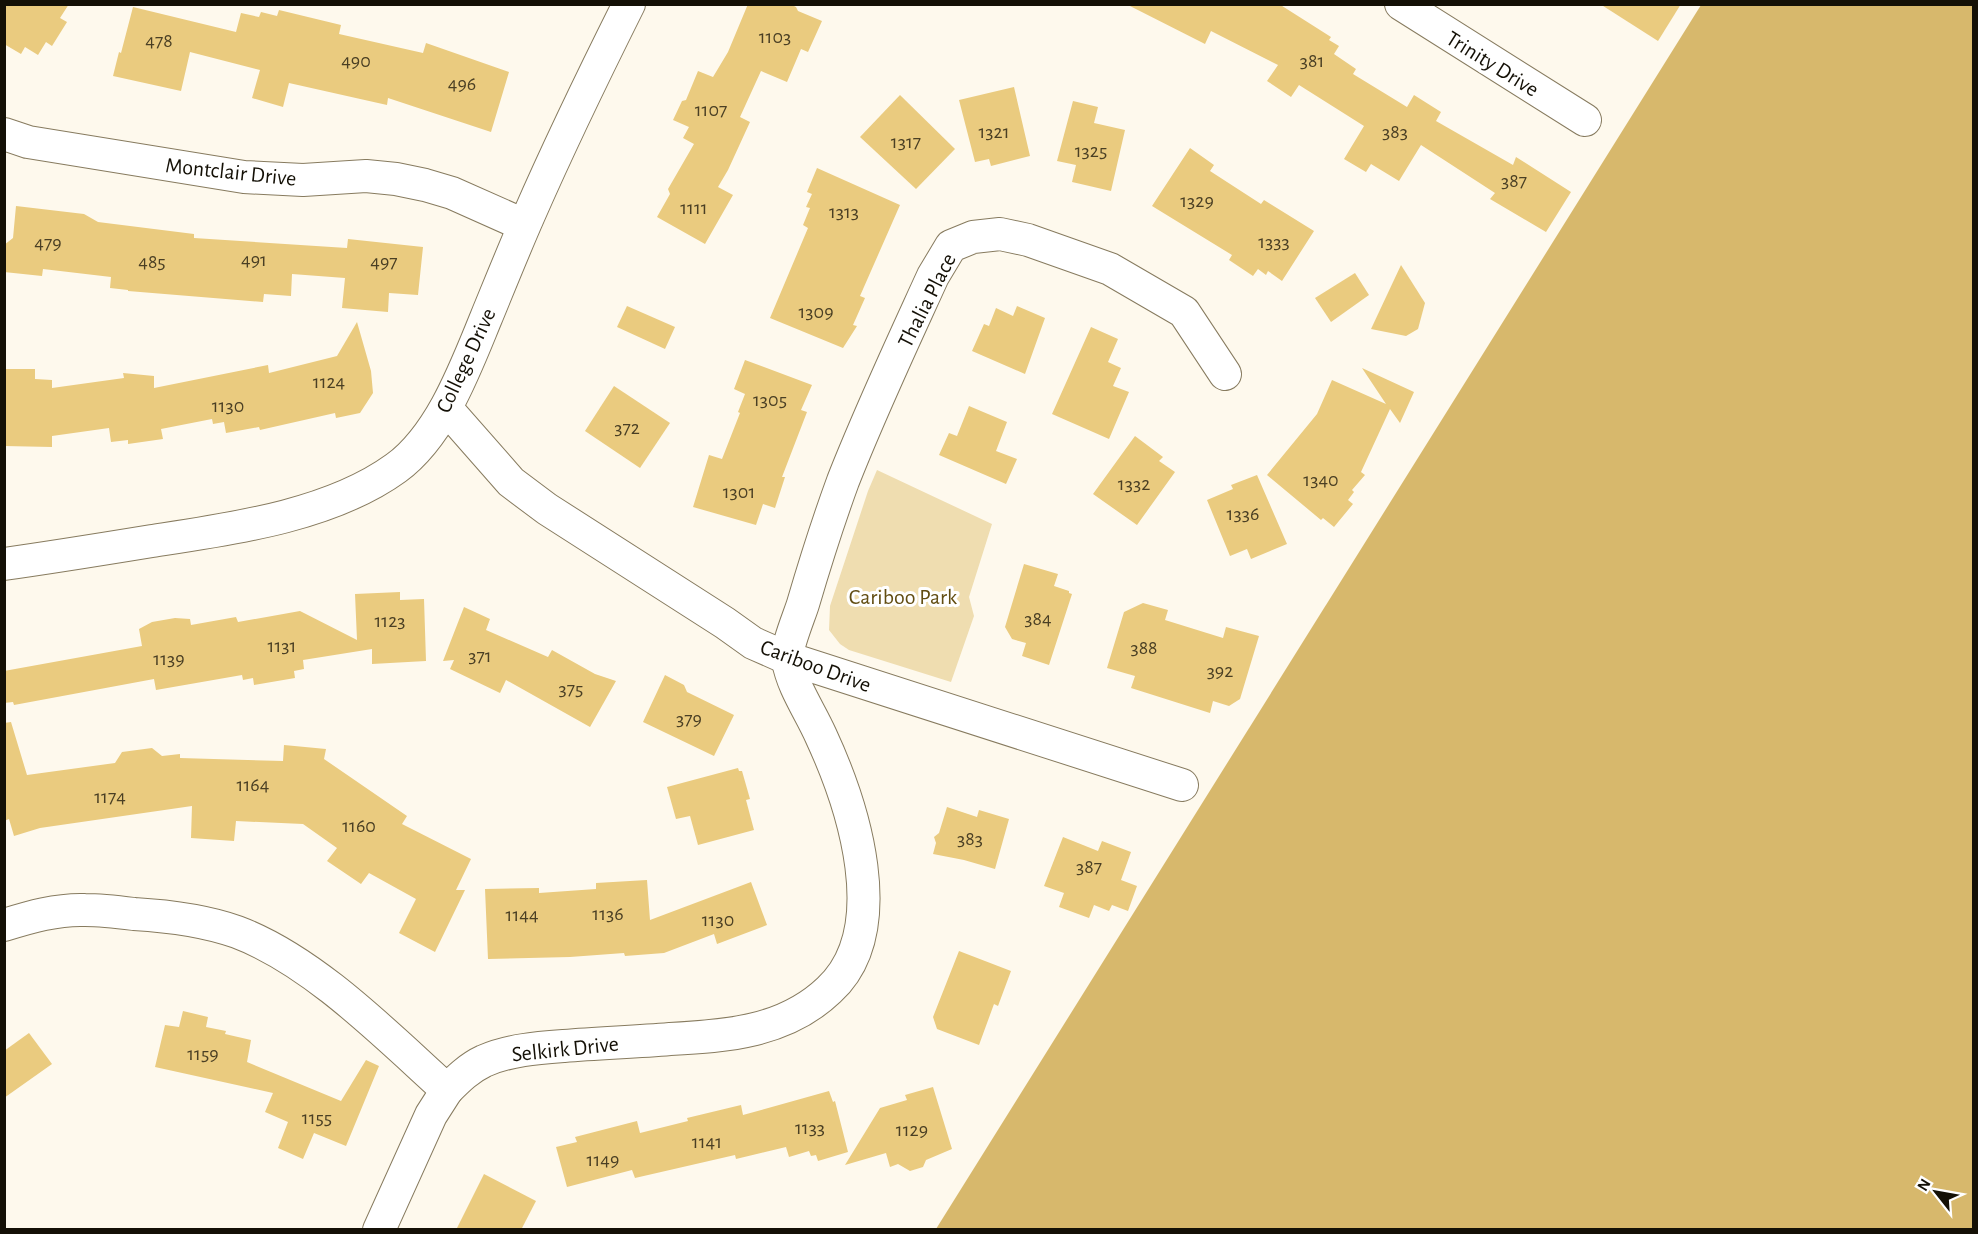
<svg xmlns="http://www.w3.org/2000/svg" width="1978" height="1234" font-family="'Alegreya Sans',sans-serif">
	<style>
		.green { fill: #efddb0 }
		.forest { fill: #d7b86c }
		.building { fill: #eacb7f }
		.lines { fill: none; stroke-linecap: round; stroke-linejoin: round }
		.minor-casing { stroke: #877b5f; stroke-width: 34 }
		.minor { stroke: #fff; stroke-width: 32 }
		.labels { text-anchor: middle; stroke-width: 6; stroke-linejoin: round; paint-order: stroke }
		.number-label { font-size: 20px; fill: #4a3f24 }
		.street-label { font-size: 22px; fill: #141006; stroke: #fff }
		.park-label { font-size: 22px; fill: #624d12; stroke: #fff }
	</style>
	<rect width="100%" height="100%" fill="#fef9ed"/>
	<!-- green -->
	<polygon class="green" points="877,470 992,524 969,597 974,616 951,682 849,650 840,644 829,630 830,606 868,491"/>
	<!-- forest -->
	<polygon class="forest" points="1701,5 1973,5 1973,1229 936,1229"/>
	<!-- building -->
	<g class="building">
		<polygon points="4,4 69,4 60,18 67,22 52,46 46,42 38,55 25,47 21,54 4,44"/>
		<polygon points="748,4 790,4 796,7 798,11 822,21 808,52 801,49 787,82 761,71 740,117 750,122 728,170 718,187 733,195 705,244 657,217 670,194 668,189 694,144 683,138 689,127 673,120 682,101 686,100 698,71 713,77 728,52"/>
		<polygon points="1126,4 1279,4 1331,37 1329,40 1339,46 1334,54 1356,69 1353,74 1407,107 1414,95 1441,112 1436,121 1513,165 1516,157 1571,192 1546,232 1490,199 1495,193 1421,145 1399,181 1371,164 1366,172 1344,159 1364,126 1299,85 1291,97 1267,81 1278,65 1211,31 1205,44"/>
		<polygon points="1600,4 1681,4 1658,41"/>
		<polygon points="133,7 236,32 241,13 259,17 261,12 277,16 279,10 341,25 339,34 423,53 426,43 509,72 491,132 388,98 387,105 289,83 283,107 252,98 260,70 190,52 181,91 113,76 119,52 121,53"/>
		<polygon points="1014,87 1030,156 991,166 989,159 975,162 959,100"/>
		<polygon points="900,95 955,149 916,189 860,137"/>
		<polygon points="1073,101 1098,107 1094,123 1125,130 1111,191 1072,182 1076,165 1057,161"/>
		<polygon points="1190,148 1214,165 1210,171 1261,204 1264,200 1314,231 1282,281 1268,271 1266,275 1258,269 1253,276 1229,260 1232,255 1152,206"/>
		<polygon points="817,168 900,205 860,296 865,298 853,325 857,326 843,348 770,318 808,228 803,225 810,208 806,207 812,194 807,192"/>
		<polygon points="16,206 84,214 98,222 194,234 194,238 347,248 348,239 423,247 418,295 389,293 388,312 342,308 345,278 292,274 291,296 264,294 263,302 128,291 128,290 110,288 111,277 43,269 42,276 4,272 4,245 13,238"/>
		<polygon points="1401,265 1425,303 1418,329 1406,336 1371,329"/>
		<polygon points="1355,273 1369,295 1331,322 1315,298"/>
		<polygon points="627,306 675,327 665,349 617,327"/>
		<polygon points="1017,306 1045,318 1025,374 972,351 984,324 989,326 996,308 1013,316"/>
		<polygon points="357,322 371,371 373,393 360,413 336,418 335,413 260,430 259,427 226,433 224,422 213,424 212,419 161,429 163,439 128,444 128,440 111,442 109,428 52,436 52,447 4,446 4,369 35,369 35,379 52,380 52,388 124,378 123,373 154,376 154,388 268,365 269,373 337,356"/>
		<polygon points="1091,327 1118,339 1108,362 1121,368 1113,386 1129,392 1109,439 1052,414"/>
		<polygon points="745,360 812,385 801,410 807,412 782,477 785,477 775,508 763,504 756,525 693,507 709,455 722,459 740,413 738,412 745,394 734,389"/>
		<polygon points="1362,368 1414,392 1400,423 1390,409 1361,472 1365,475 1352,490 1354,492 1348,500 1353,504 1334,527 1323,518 1321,520 1267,475 1317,414 1332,380 1386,404"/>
		<polygon points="614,386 670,423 640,468 585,431"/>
		<polygon points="969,406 1007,422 996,451 1017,459 1006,484 939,455 949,433 957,436"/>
		<polygon points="1135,436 1163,457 1159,461 1175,472 1137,525 1093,494"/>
		<polygon points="1257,475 1287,544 1251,559 1247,549 1230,556 1207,500 1233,489 1231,485"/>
		<polygon points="1024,564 1058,574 1054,586 1069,591 1069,593 1072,594 1049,665 1022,656 1026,643 1012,639 1005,627"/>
		<polygon points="400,592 400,600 424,599 426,661 372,664 372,649 303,660 304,669 294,671 295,678 254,685 253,678 243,680 242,675 156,690 154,679 14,705 13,702 4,703 4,671 142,646 139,629 152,622 175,618 190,619 191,625 236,617 238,622 300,611 357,640 355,594"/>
		<polygon points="1143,603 1168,610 1165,620 1223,638 1226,627 1259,636 1240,699 1229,706 1213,701 1210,713 1131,688 1135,676 1107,668 1124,612"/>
		<polygon points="464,607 490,619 486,630 548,657 552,650 595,674 616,681 590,727 506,680 500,693 450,669 454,660 443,661"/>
		<polygon points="665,675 684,685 687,692 734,715 714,756 643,722"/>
		<polygon points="11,722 27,775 115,763 122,752 152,748 162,756 180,754 180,758 283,761 284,745 326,749 324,759 407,816 402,824 471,859 456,890 465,890 435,952 399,933 416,899 369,873 361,884 327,861 337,848 303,824 236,821 234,841 191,838 192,806 40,828 14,836 9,819 4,821 4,723"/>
		<polygon points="738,768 739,771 742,771 750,799 746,800 754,830 698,845 690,816 676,819 667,787"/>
		<polygon points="947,807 977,817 979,810 1009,819 995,869 964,860 933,854 936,843 934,837 939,833"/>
		<polygon points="1063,837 1098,851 1102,841 1131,852 1121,880 1137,886 1128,911 1112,905 1109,911 1094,905 1089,918 1059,907 1064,893 1044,886"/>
		<polygon points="647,880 650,920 751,882 767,925 717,944 714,934 664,953 625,956 624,953 570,957 488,959 485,889 539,888 539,893 596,889 596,883"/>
		<polygon points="959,951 1011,971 998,1006 994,1004 979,1045 937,1029 933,1017"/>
		<polygon points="183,1011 208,1017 206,1027 226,1031 225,1034 251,1040 247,1062 341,1101 366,1060 379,1066 346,1146 314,1133 303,1159 278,1148 288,1122 265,1112 273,1093 155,1067 165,1025 179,1027"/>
		<polygon points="29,1033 52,1064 4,1098 4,1051"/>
		<polygon points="933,1087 952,1149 926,1160 923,1167 910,1171 898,1164 890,1167 886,1153 845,1165 880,1108 907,1100 905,1095"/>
		<polygon points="829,1091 833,1102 835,1101 848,1152 818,1161 816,1155 811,1156 809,1151 789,1157 786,1147 736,1159 735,1155 635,1178 632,1170 567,1187 556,1147 577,1142 575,1137 637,1121 640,1133 688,1121 687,1118 741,1105 743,1115"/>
		<polygon points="484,1174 536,1201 521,1230 456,1230"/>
	</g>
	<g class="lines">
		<defs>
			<g id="minor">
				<polyline points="1401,4 1585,120"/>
				<polyline points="4,134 28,142 244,177 303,180 366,176 396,179 425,185 452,193 524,225"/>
				<polyline points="446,408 511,482 547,509 725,623 753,643 787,658 1182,785"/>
				<path d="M 4,564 C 54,557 103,549 152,541 C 231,529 330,516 396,468 C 441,435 465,369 486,318 C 500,284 514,249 529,215 C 560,144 594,74 629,4"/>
				<path d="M 4,925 C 30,917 57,909 85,910 C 101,910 118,912 134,914 C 168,916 206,921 237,932 C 314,961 387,1036 447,1090 C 458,1079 469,1068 484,1061 C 509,1050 537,1048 564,1046 C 599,1043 635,1042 670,1039 C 727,1036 785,1032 829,990 C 894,930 853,805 821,736 C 810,711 793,688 788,661 C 785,649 799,617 803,604 C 815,563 828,522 843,481 C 870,412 902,344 933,276 L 951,246 L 973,237 L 1000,234 L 1028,240 L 1110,269 L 1184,312 L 1225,374"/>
				<polyline points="379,1230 431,1115 447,1090"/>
			</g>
		</defs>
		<!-- minor casing -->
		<use href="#minor" class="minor-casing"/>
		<!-- minor -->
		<use href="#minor" class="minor"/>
	</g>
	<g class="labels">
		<!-- number labels -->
		<g class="number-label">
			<text x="775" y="43">1103</text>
			<text x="159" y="47">478</text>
			<text x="356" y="67">490</text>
			<text x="1312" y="67">381</text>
			<text x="462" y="90">496</text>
			<text x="711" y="116">1107</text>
			<text x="994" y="138">1321</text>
			<text x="1395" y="138">383</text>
			<text x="906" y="148">1317</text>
			<text x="1091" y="157">1325</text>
			<text x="1514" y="187">387</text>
			<text x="1197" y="207">1329</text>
			<text x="694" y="214">1111</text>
			<text x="844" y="218">1313</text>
			<text x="1274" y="248">1333</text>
			<text x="48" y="249">479</text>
			<text x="254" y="266">491</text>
			<text x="152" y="268">485</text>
			<text x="384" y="268">497</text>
			<text x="816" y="318">1309</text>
			<text x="329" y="388">1124</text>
			<text x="770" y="406">1305</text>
			<text x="228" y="412">1130</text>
			<text x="627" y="434">372</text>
			<text x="1321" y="486">1340</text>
			<text x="1134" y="490">1332</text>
			<text x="739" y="498">1301</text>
			<text x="1243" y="520">1336</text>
			<text x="1038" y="625">384</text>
			<text x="390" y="627">1123</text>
			<text x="282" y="652">1131</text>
			<text x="1144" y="654">388</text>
			<text x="480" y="662">371</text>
			<text x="169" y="665">1139</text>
			<text x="1220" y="677">392</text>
			<text x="571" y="695">375</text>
			<text x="689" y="725">379</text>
			<text x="253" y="791">1164</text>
			<text x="110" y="803">1174</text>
			<text x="359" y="832">1160</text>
			<text x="970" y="845">383</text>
			<text x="1089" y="873">387</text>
			<text x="608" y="920">1136</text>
			<text x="522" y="921">1144</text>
			<text x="718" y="926">1130</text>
			<text x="203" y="1060">1159</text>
			<text x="317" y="1124">1155</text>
			<text x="810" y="1134">1133</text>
			<text x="912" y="1136">1129</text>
			<text x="707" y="1148">1141</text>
			<text x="603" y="1166">1149</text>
		</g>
		<!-- street labels -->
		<g class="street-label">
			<text transform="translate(1493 63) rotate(32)" y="8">Trinity Drive</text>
			<text transform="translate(231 171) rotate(6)" y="8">Montclair Drive</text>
			<text transform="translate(926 300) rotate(-63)" y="8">Thalia Place</text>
			<text transform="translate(465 360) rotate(-65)" y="8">College Drive</text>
			<text transform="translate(816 665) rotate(20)" y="8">Cariboo Drive</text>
			<text transform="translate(565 1048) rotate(-6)" y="8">Selkirk Drive</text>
		</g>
		<!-- park labels -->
		<g class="park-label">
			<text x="903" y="604">Cariboo Park</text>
		</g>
	</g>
	<!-- border -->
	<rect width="1978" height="1234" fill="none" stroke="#141006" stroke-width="12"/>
	<!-- north arrow -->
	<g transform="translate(1936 1192) rotate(301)" stroke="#ffffff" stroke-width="4.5" paint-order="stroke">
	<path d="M0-4.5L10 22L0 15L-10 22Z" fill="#141006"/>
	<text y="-9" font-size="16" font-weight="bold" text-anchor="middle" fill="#141006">N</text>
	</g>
</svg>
